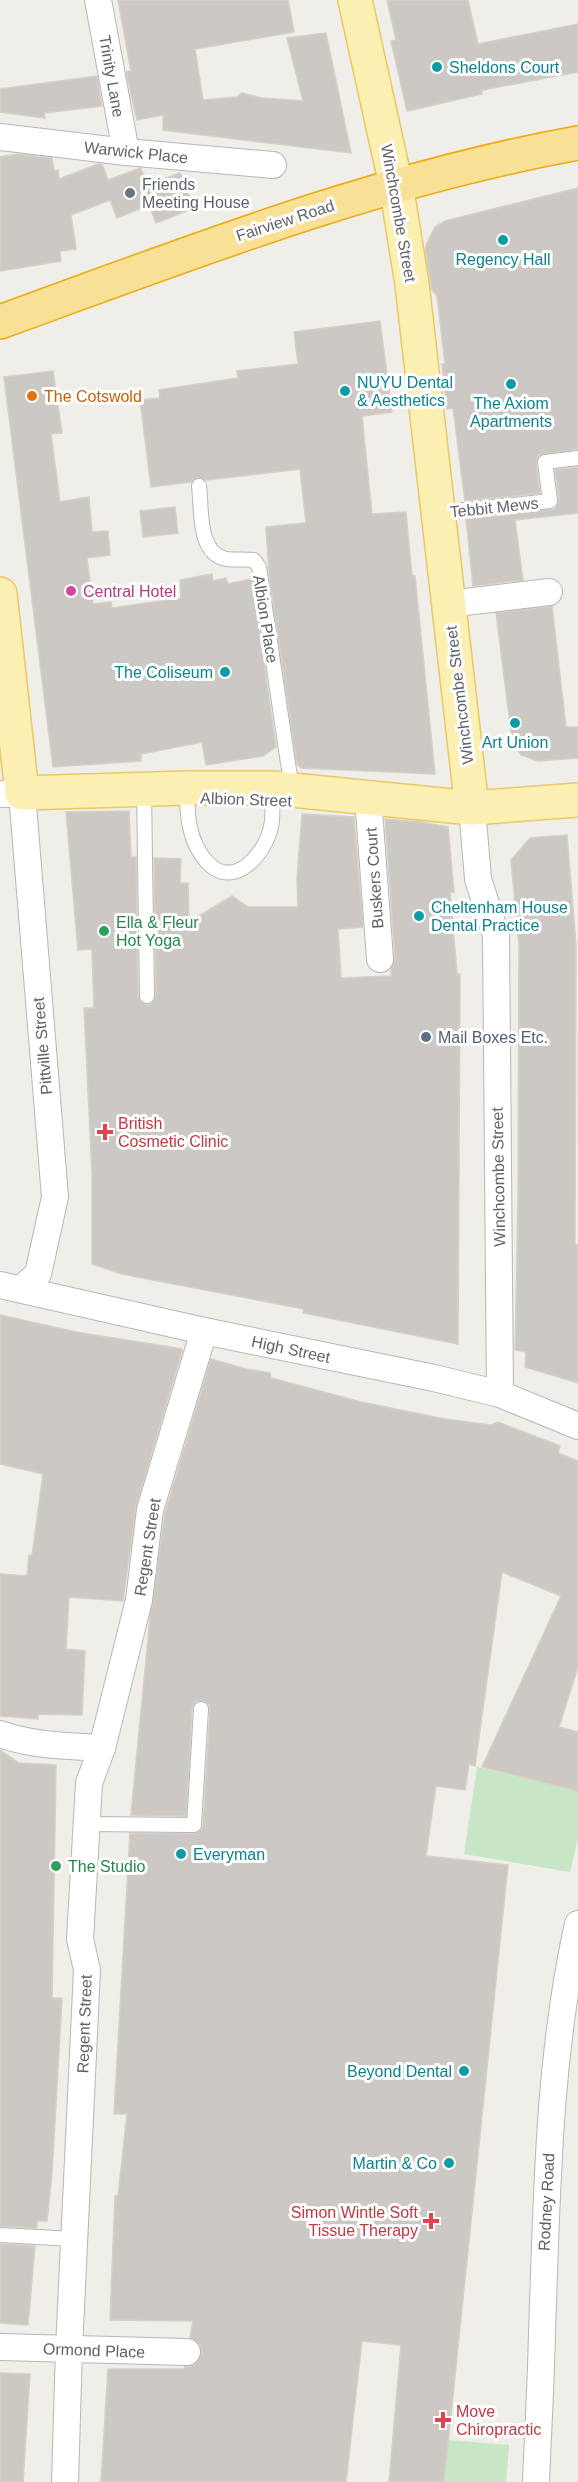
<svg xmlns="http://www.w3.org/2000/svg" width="578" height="2482" font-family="Helvetica,sans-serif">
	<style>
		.green { fill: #c6e6c6 }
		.building { fill: #ccc9c4; stroke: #d5d0c6; stroke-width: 1.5 }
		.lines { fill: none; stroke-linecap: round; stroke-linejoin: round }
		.lane-casing { stroke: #b5b7bb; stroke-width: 16 }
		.street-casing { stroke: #b5b7bb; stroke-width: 28 }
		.primary-casing { stroke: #ecc765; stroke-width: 36 }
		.highway-casing { stroke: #eda90b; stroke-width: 36 }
		.lane { stroke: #fff; stroke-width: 14 }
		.street { stroke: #fff; stroke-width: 26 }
		.primary { stroke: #fbf0b1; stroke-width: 33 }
		.highway { stroke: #f8e196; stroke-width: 33 }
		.culture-dot { fill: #0f9aa8; stroke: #fff; stroke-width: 2 }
		.worship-dot { fill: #6b7280; stroke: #fff; stroke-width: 2 }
		.food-dot { fill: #e8710a; stroke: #fff; stroke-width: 2 }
		.hotel-dot { fill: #d1479c; stroke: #fff; stroke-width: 2 }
		.leisure-dot { fill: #2e9e5b; stroke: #fff; stroke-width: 2 }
		.service-dot { fill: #5c6f8a; stroke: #fff; stroke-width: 2 }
		.health-dot { fill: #e0444e; stroke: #fff; stroke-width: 2 }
		.labels { text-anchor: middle; stroke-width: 6; stroke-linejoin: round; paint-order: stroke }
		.culture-label { font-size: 16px; fill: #0d838f; stroke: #fff; text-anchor: start }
		.street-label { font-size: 16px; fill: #5f6267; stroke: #fff }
		.worship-label { font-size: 16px; fill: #5b616d; stroke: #fff; text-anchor: start }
		.food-label { font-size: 16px; fill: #c56008; stroke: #fff; text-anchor: start }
		.hotel-label { font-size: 16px; fill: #b23c85; stroke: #fff; text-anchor: start }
		.leisure-label { font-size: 16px; fill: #27864d; stroke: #fff; text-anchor: start }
		.service-label { font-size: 16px; fill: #4e5e75; stroke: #fff; text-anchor: start }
		.health-label { font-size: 16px; fill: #be3a42; stroke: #fff; text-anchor: start }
	</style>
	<rect width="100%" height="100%" fill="#f0eee8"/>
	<!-- green -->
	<g class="green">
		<polygon points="477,1767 578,1791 578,1838 570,1872 464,1854"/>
		<polygon points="448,2440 509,2445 506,2482 444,2482"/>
	</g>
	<!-- building -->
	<g class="building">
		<polygon points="118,0 288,0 294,32 195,49 203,100 237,97 242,93 262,98 303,101 287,38 326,33 351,153 163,130 163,115 137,120 126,72 131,71"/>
		<polygon points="387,0 468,0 478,44 578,24 578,72 482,90 482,94 407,111 391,41 396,40"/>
		<polygon points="97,76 102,106 44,113 45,118 0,112 0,89"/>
		<polygon points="18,154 52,158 54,171 58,170 59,179 98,164 102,164 108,180 141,168 147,185 180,173 194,208 156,223 149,205 117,218 110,200 71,215 76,249 60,251 61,261 0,271 0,157"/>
		<polygon points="578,188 578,449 539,455 536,463 540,493 465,501 453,408 447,409 442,364 445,364 437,296 432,290 425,249 427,243 435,227 445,221"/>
		<polygon points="380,321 392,412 362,416 372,514 406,512 412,576 415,576 435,774 301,768 297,764 269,575 266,527 306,523 300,469 206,480 198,477 191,482 151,487 140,400 160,398 159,390 238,378 237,371 298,364 294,332"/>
		<polygon points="53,371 62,433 51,434 60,502 89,497 92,532 108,531 110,555 87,558 93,604 111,602 112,608 181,598 180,580 212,574 213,581 226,578 228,584 252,579 276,747 263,756 206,765 202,742 141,754 141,761 53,767 4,377"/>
		<polygon points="578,467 578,513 515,520 523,580 473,586 466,519 555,509 559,500 555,470"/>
		<polygon points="175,507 178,533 143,537 140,511"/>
		<polygon points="552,606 566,727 578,727 578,758 538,761 521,755 512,739 496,613"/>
		<polygon points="129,811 131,857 136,857 138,996 140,1001 147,1005 152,1003 156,996 154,858 181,859 180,883 188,883 189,922 232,896 248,907 298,907 297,879 302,814 354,817 363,927 338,929 341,978 391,976 391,969 395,958 385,819 421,822 448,827 454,892 450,892 457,974 460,974 458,1344 303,1313 304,1309 122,1274 92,1264 92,1173 84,1008 94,1008 92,949 78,950 66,812"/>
		<polygon points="567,835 576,945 575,1245 578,1245 578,1383 525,1367 526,1352 515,1350 518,1202 519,945 511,860 530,838"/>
		<polygon points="0,1315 76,1332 182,1349 182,1351 136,1506 123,1601 69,1597 66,1649 85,1651 82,1715 38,1714 38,1719 0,1716 0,1574 27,1576 29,1555 32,1556 43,1474 0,1464"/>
		<polygon points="211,1359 246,1369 270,1373 271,1378 361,1402 445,1419 491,1425 498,1422 560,1446 558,1453 578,1461 578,1667 559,1727 578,1732 578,1791 482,1767 561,1596 502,1572 475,1766 469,1764 465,1790 436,1786 426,1856 508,1865 444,2482 389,2482 401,2345 362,2341 346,2482 101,2482 108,2369 184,2369 185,2367 195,2365 202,2353 200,2344 190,2338 193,2321 110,2320 115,2196 118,2196 127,2114 114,2114 130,1833 194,1834 201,1830 203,1826 210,1710 209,1704 202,1700 196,1701 192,1708 186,1816 131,1815 150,1618 165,1513"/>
		<polygon points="0,1750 19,1763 56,1765 52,1998 62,1998 52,2174 47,2221 37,2221 37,2228 0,2226"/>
		<polygon points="0,2244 35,2246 28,2325 0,2323"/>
		<polygon points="0,2373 30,2374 23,2482 0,2482"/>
	</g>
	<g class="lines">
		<defs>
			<g id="lane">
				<path d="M 199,486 C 202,509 197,553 226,559 C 235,560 245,559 254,560 L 259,567 L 292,790"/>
				<polyline points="438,513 550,501 545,462 578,458"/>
				<path d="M 187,788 C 187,814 188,841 207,862 C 235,893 270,849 272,820 C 273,810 272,798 272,788"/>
				<polyline points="144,789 147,996"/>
				<polyline points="87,1824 194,1825 201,1709"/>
				<polyline points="0,2235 74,2239"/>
			</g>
			<g id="street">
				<polyline points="98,0 126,152"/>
				<polyline points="0,137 126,152 273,165"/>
				<polyline points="449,604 549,592"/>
				<polyline points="0,794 22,793 55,1197 38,1274 21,1289"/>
				<polyline points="368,797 380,959"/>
				<polyline points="472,808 478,879 496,935 500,1394"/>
				<polyline points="0,1285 204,1331 434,1378 500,1394 578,1426"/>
				<path d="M 0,1734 C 34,1746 67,1746 102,1748"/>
				<polyline points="0,2347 187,2352"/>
				<polyline points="65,2482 69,2349 87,1970 80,1939 89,1783 102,1748 139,1600 150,1510 204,1331"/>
				<path d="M 536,2482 C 538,2432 541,2382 542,2332 C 547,2195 548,2058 578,1924"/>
			</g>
			<g id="primary">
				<polyline points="355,0 396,185 412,284 472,808"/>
				<polyline points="0,594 22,793 187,788 272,788 472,808 578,800"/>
			</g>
			<path id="highway" d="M 0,322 C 190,253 378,179 578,143"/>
		</defs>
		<!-- lane casing -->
		<use href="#lane" class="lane-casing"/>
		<!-- street casing -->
		<use href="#street" class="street-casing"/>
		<!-- primary casing -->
		<use href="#primary" class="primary-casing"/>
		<!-- highway casing -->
		<use href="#highway" class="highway-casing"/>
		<!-- lane -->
		<use href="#lane" class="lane"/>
		<!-- street -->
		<use href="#street" class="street"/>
		<!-- primary -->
		<use href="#primary" class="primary"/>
		<!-- highway -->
		<use href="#highway" class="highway"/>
	</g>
	<!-- markers -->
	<g class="culture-dot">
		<circle cx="437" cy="67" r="6"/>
		<circle cx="503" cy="240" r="6"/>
		<circle cx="511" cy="384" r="6"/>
		<circle cx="345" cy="391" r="6"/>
		<circle cx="225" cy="672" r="6"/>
		<circle cx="515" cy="723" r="6"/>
		<circle cx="419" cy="916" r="6"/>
		<circle cx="181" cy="1854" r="6"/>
		<circle cx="464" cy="2071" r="6"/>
		<circle cx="449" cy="2163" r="6"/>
	</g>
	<circle class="worship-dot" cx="130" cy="193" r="6"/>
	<circle class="food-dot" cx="32" cy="396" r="6"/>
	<circle class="hotel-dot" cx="71" cy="591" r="6"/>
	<g class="leisure-dot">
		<circle cx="104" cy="931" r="6"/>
		<circle cx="56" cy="1866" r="6"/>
	</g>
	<circle class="service-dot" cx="426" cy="1037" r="6"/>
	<g class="health-dot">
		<path d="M102 1123h6v6h6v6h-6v6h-6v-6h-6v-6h6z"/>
		<path d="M428 2212h6v6h6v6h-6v6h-6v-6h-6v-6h6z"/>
		<path d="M440 2411h6v6h6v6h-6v6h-6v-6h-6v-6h6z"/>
	</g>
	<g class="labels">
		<!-- culture labels -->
		<g class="culture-label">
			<text x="449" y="73">Sheldons Court</text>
			<text x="503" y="265" text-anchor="middle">Regency Hall</text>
			<text x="357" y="388">NUYU Dental<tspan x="357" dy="18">&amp; Aesthetics</tspan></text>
			<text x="511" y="409" text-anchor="middle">The Axiom<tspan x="511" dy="18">Apartments</tspan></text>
			<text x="213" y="678" text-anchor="end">The Coliseum</text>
			<text x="515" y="748" text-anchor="middle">Art Union</text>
			<text x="431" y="913">Cheltenham House<tspan x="431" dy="18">Dental Practice</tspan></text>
			<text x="193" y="1860">Everyman</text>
			<text x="452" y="2077" text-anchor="end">Beyond Dental</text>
			<text x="437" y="2169" text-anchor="end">Martin &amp; Co</text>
		</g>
		<!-- street labels -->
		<g class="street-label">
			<text transform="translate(112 76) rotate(80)" y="6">Trinity Lane</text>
			<text transform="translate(136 152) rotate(6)" y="6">Warwick Place</text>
			<text transform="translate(399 213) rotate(80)" y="6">Winchcombe Street</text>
			<text transform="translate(285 220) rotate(-18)" y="6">Fairview Road</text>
			<text transform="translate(494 507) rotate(-6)" y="6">Tebbit Mews</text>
			<text transform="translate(266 619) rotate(81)" y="6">Albion Place</text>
			<text transform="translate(459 695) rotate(-97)" y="6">Winchcombe Street</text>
			<text transform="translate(246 799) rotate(2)" y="6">Albion Street</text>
			<text transform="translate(374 878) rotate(-94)" y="6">Buskers Court</text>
			<text transform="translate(42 1046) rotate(-95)" y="6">Pittville Street</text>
			<text transform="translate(498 1177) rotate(-91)" y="6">Winchcombe Street</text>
			<text transform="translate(291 1349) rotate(12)" y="6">High Street</text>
			<text transform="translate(147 1547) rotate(-81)" y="6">Regent Street</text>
			<text transform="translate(84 2024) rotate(-88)" y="6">Regent Street</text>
			<text transform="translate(546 2202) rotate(-87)" y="6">Rodney Road</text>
			<text transform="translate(94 2350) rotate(2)" y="6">Ormond Place</text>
		</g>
		<!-- worship labels -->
		<g class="worship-label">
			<text x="142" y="190">Friends<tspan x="142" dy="18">Meeting House</tspan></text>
		</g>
		<!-- food labels -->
		<g class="food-label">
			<text x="44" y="402">The Cotswold</text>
		</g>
		<!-- hotel labels -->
		<g class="hotel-label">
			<text x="83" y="597">Central Hotel</text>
		</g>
		<!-- leisure labels -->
		<g class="leisure-label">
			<text x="116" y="928">Ella &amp; Fleur<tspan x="116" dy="18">Hot Yoga</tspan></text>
			<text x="68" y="1872">The Studio</text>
		</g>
		<!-- service labels -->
		<g class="service-label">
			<text x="438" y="1043">Mail Boxes Etc.</text>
		</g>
		<!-- health labels -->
		<g class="health-label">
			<text x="118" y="1129">British<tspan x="118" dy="18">Cosmetic Clinic</tspan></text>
			<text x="418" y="2218" text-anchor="end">Simon Wintle Soft<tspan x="418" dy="18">Tissue Therapy</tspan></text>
			<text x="456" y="2417">Move<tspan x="456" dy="18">Chiropractic</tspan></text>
		</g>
	</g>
</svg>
